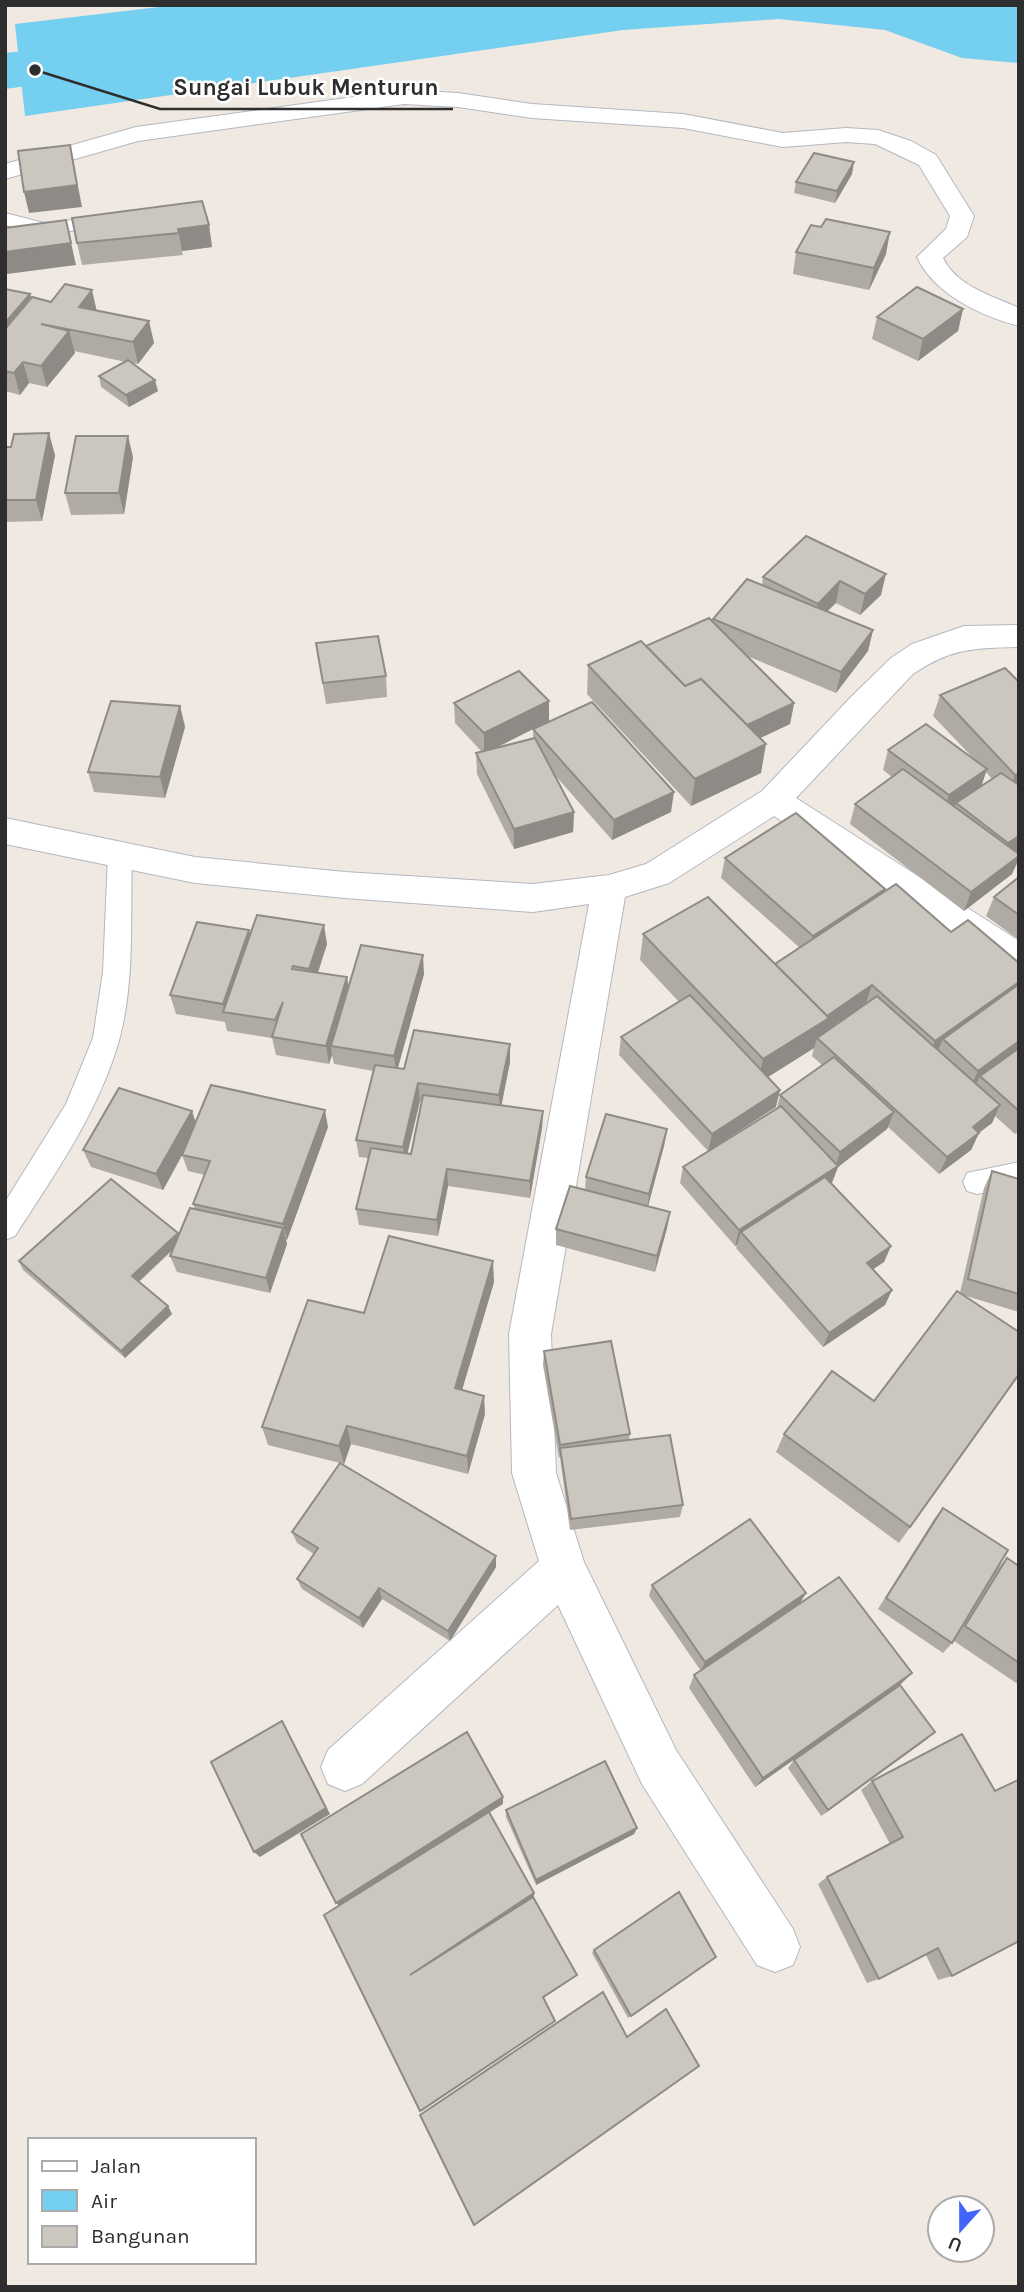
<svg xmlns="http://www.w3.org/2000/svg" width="1024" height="2292" font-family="Karla,sans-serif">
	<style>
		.water { fill: #75cff0 }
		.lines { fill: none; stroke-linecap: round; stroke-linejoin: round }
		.river { fill: #75cff0; fill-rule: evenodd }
		.service-casing { stroke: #b4b7c1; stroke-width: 2 }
		.minor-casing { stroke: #b4b7c1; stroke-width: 2 }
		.service { fill: #fff; fill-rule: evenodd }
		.minor { fill: #fff; fill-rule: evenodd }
		.wall { fill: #afaba4; fill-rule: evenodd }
		.shaded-wall { fill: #8e8b86 }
		.building { fill: #cbc7bf; stroke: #8e8b86; stroke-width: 2 }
		.leader { fill: none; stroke: #2e2e2e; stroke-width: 2.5 }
		.callout-dot { fill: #2e2e2e; stroke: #fff; stroke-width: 2.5 }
		.callout-label { font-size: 23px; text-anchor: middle; font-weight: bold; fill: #2e2e2e; stroke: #fff; stroke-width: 5; stroke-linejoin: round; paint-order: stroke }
	</style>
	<rect width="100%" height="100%" fill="#efe9e1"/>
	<!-- water -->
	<polygon class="water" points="176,5 1019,5 1019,63 962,58 885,30 779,19 623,30 25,116 15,24"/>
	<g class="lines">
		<!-- river -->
		<polygon class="river" points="158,36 179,41 187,53 179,65 5,89 5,53"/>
		<defs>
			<g id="service">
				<polygon points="5,213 44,223 112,216 121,221 112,226 44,234 5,225"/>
				<path d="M 120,847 L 129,849 L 132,856 C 130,916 135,979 120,1037 C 100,1110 55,1174 15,1236 L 5,1240 L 5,1202 L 66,1104 L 93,1038 L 103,972 L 108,856 L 111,849 Z"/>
				<polygon points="1019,1162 1019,1186 977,1194 967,1191 963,1182 967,1173"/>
			</g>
			<g id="minor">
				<path d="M 404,90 L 458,93 L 532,104 L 683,114 L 783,133 L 846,128 L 878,130 L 911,141 L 936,155 L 974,216 L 967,237 L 943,258 C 956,286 993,296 1019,308 L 1019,326 C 981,316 934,294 917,257 L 946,229 L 950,216 L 919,165 L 875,144 L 846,142 L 783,147 L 683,128 L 532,118 L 458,107 L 404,104 L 138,141 L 5,179 L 5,164 L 136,127 Z"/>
				<path d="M 1019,625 L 1019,647 C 975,648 951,648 913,674 L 796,798 L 1019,941 L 1019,973 L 1006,969 L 774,816 L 669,883 L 625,897 L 551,1334 L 556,1473 L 584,1562 L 676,1750 L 793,1929 L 800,1947 L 793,1965 L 775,1972 L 757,1965 L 642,1784 L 558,1605 L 362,1784 L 345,1791 L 328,1784 L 321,1767 L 328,1750 L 539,1561 L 512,1473 L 509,1334 L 589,904 L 533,912 L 345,898 L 195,883 L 5,844 L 5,818 L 195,857 L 345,872 L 533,884 L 609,875 L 646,864 L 762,791 L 852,696 L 891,658 L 912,644 L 964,626 Z"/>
			</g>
		</defs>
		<!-- service casing -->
		<use href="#service" class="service-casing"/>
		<!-- minor casing -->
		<use href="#minor" class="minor-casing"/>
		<!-- service -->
		<use href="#service" class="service"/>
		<!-- minor -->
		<use href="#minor" class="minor"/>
	</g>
	<!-- wall -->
	<g class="wall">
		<polygon points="852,174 835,203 794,193 796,182"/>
		<polygon points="209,225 212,247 182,251 183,255 82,265 77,243"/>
		<polygon points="796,252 886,254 869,290 793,274"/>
		<polygon points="5,289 30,294 31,298 97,310 154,343 138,364 131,363 158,391 129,407 101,387 99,376 126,362 74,351 75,353 47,387 29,383 20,395 5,391"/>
		<polygon points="963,309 958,331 918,361 872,339 877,317"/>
		<polygon points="5,447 55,455 42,521 5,522"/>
		<polygon points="133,457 124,514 71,515 65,493"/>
		<polygon points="806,536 881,595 860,615 836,603 827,611 873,630 868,651 836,693 747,656 794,703 790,724 760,738 761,773 691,806 587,694 588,665 646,646 713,622 713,619 762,585 763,577"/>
		<polygon points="316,643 386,676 387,697 326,704"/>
		<path d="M 1019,682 L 1016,852 L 1012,874 L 964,911 L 850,824 L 855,804 L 892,777 L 883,770 L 888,750 L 975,760 L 933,716 L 940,695 ZM 986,772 L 992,779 L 981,787 Z"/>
		<path d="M 454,703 L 549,721 L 671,812 L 612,840 L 554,774 L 574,812 L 573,832 L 514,849 L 477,774 L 476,753 L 482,752 L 455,723 ZM 533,729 L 533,738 L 495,748 Z"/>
		<polygon points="180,706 185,727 165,798 94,792 88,772"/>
		<path d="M 725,858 L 885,889 L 884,892 L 951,932 L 1019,963 L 1019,1131 L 1015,1134 L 995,1116 L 992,1123 L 979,1133 L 971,1150 L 939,1174 L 888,1127 L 887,1129 L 838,1167 L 831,1183 L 891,1246 L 884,1262 L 873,1269 L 892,1290 L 885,1305 L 823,1347 L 736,1248 L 737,1245 L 735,1246 L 680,1183 L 683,1167 L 777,1108 L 780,1095 L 822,1065 L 812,1056 L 814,1048 L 768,1077 L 776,1107 L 708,1151 L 619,1055 L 621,1037 L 679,1002 L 640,960 L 643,934 L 775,964 L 800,948 L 721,878 ZM 866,1003 L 825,1032 L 825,1031 Z"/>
		<polygon points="1019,877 1019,940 986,916 994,897"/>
		<path d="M 250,935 L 327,944 L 318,973 L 348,987 L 424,974 L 398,1068 L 404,1069 L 510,1062 L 501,1105 L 543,1111 L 542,1128 L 530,1198 L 448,1186 L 438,1236 L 359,1225 L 356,1209 L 368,1158 L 359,1157 L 356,1140 L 374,1071 L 334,1064 L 332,1055 L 329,1064 L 276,1055 L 272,1038 L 227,1031 L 225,1022 L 176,1014 L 170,995 ZM 420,1101 L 422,1101 L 411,1154 L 407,1153 Z"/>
		<polygon points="192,1111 196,1123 328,1127 287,1240 286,1239 287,1244 270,1293 177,1272 170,1256 174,1249 139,1282 168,1306 172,1314 125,1358 23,1270 19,1261 179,1235 195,1209 193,1204 205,1175 188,1171 182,1155 163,1190 91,1167 83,1150"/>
		<polygon points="667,1129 664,1146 648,1206 670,1212 667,1228 655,1272 556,1245 556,1229 585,1190 586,1177"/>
		<polygon points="992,1171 1019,1179 1019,1312 963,1295 1019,1375 899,1543 776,1452 784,1434 874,1401 960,1293 984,1188"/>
		<polygon points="494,1282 462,1390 485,1414 468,1474 351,1444 344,1464 268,1445 262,1427 364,1313"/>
		<polygon points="544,1351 630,1434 629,1440 683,1505 680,1517 570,1530 560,1457 559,1458 543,1365"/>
		<polygon points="943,1508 997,1569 1007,1558 1019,1566 1019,1685 954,1641 943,1653 878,1609 934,1519"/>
		<polygon points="292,1532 496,1556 496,1567 450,1641 382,1599 363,1628 302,1589 297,1579 314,1554 297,1543"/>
		<polygon points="652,1585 806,1593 800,1603 737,1646 900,1685 755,1787 689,1688 694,1675 701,1671 649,1596"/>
		<polygon points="935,1732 821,1816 788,1768 794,1760"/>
		<polygon points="872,1781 995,1791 952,1976 938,1980 926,1955 879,1979 867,1983 818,1884 827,1877 890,1844 861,1790"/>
		<polygon points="506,1810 637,1828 634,1834 536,1885 506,1817"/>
		<polygon points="594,1950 716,1957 628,2018 592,1953"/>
	</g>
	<!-- shaded-wall -->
	<g class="shaded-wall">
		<polygon points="70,145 82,207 29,213 24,192"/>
		<polygon points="854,162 852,174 835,203 837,191"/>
		<polygon points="66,220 76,265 7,274 5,267 5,252"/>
		<polygon points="209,225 212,247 182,251 178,229"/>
		<polygon points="890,232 886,254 869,290 874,268"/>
		<polygon points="92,290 97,312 79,307"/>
		<polygon points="30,294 36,316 5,346 5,323"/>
		<polygon points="963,309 958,331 918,361 923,339"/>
		<polygon points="149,321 154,343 138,364 133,342"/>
		<polygon points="69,331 75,353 47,387 41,366"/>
		<polygon points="23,362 29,383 20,395 14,373"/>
		<polygon points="155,380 158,391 129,407 126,395"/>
		<polygon points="49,433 55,455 42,521 36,500"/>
		<polygon points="128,436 133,457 124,514 119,493"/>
		<polygon points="886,574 881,595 860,615 865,594"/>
		<polygon points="840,581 836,603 813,625 818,604"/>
		<polygon points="873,630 868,651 836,693 841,672"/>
		<polygon points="549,701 549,721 484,754 484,733"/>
		<polygon points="794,703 790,724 741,747 744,727"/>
		<polygon points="180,706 185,727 165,798 160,777"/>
		<polygon points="766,744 761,773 691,806 695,779"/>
		<polygon points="987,769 980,790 956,803 955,807 942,815 949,795"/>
		<polygon points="1019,774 1019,786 1008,795 1015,775"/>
		<polygon points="674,792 671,812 612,840 614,820"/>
		<polygon points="574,812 573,832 514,849 514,829"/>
		<polygon points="1019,836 1019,850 1001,863 1008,843"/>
		<polygon points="1019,856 1019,859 1012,874 964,911 971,892"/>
		<polygon points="885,889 879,908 808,956 813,936"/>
		<polygon points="324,925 327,944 313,987 309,969"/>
		<polygon points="249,930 253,949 225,1013 223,1004"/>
		<polygon points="423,955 424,974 396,1074 394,1056"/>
		<polygon points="347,977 350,996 331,1046 332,1055 329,1064 326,1046"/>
		<polygon points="1019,982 1019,994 943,1039 937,1052 928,1059 935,1041"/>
		<polygon points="872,985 866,1003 826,1031 822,1042 817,1038 814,1048 757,1084 763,1059"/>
		<polygon points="1019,1041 1019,1052 980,1076 976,1084 970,1088 978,1071"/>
		<polygon points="510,1044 510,1062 500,1113 499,1095"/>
		<polygon points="418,1083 420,1101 405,1164 403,1147"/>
		<polygon points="780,1090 776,1107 708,1151 712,1134"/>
		<polygon points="1000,1105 992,1123 969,1140 979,1133 971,1150 939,1174 947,1157 973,1127"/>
		<polygon points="325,1110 328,1127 287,1240 283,1224"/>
		<polygon points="192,1111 197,1128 163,1190 156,1174"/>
		<polygon points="543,1111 542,1128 530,1198 530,1181"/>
		<polygon points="894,1112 887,1129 838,1167 832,1183 741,1232 737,1245 735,1246 739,1230 835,1168 840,1152"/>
		<polygon points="667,1129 664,1146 647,1210 649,1194"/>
		<polygon points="447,1169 448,1186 438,1236 437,1220"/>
		<polygon points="670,1212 667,1228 655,1272 657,1256"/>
		<polygon points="283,1228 287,1244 270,1293 266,1278"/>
		<polygon points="178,1233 181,1241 136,1284 132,1276"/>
		<polygon points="891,1246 884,1262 860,1278 867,1263"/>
		<polygon points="493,1261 494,1282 457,1407 455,1388"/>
		<polygon points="892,1290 885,1305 823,1347 829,1333"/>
		<polygon points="168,1306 172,1314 125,1358 121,1351"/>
		<polygon points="484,1396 485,1414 468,1474 467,1456"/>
		<polygon points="347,1426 351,1444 344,1464 339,1446"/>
		<polygon points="496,1556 496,1567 450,1641 448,1631"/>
		<polygon points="379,1588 382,1599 363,1628 359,1618"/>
		<polygon points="806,1593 800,1603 701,1671 705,1662"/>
		<polygon points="912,1673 900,1685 755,1787 763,1778"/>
		<polygon points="282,1721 330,1814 260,1857 254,1852"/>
		<polygon points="935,1732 926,1740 821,1816 828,1810"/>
		<polygon points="503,1797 503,1804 340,1907 336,1903"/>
		<polygon points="637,1828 634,1834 536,1885 536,1880"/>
		<polygon points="534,1893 534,1898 410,1975"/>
		<polygon points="577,1975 575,1977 542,1999 543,1997"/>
		<polygon points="555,2021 422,2111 420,2111"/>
	</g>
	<!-- building -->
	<g class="building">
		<polygon points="70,145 77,185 24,192 18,151"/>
		<polygon points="814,153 854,162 837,191 796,182"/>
		<polygon points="202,201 209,225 178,229 179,233 77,243 72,218"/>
		<polygon points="826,219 890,232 874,268 796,252 811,225 821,227"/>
		<polygon points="66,220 71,243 5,252 5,228"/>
		<polygon points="65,284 92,290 79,307 149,321 133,342 41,324 69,331 41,366 23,362 14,373 5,371 5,329 32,297 51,302"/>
		<polygon points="917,287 963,309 923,339 877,317"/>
		<polygon points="5,289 30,294 5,323"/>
		<polygon points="128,360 155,380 126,395 99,376"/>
		<polygon points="49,433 36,500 5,500 5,447 11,447 14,434"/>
		<polygon points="76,436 128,436 119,493 65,493"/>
		<polygon points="806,536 886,574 865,594 840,581 818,604 763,577"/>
		<polygon points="747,579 873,630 841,672 713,619"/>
		<polygon points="709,618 794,703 747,725 701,679 685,686 646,646"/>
		<polygon points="378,636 386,676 323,683 316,643"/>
		<polygon points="641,641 685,686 701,679 766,744 695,779 588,665"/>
		<polygon points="1005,668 1019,682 1019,774 1015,775 940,695"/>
		<polygon points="519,671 549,701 484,733 454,703"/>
		<polygon points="111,701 180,706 160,777 88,772"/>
		<polygon points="592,702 674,792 614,820 533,729"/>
		<polygon points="926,724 987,769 949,795 888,750"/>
		<polygon points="535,738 574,812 514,829 476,753"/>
		<polygon points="903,769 1019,854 1019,856 971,892 855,804"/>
		<polygon points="1001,773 1019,785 1019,836 1008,843 956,803"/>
		<polygon points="796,813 885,889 813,936 725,858"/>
		<polygon points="1019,877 1019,915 994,897"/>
		<polygon points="896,884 951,932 968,920 1019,963 1019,982 935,1041 872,985 827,1016 775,964"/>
		<polygon points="708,897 829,1018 763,1059 643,934"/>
		<polygon points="257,915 324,925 309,969 293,966 292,969 347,977 326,1046 272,1037 283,1002 275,1020 223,1012"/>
		<polygon points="197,922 249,930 223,1004 170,995"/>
		<polygon points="361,945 423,955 394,1056 331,1046"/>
		<polygon points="1019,984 1019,1041 978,1071 943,1039"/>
		<polygon points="690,995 780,1090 712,1134 621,1037"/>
		<polygon points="877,996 1000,1105 973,1127 979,1133 947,1157 817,1038"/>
		<polygon points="414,1030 510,1044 499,1095 418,1083 403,1147 356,1140 375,1065 404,1069"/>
		<polygon points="1019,1048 1019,1111 980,1076"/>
		<polygon points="834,1057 894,1112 840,1152 780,1095"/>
		<polygon points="211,1085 325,1110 283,1224 193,1204 210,1161 182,1155"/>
		<polygon points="119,1088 192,1111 156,1174 83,1150"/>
		<polygon points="423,1095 543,1111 530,1181 447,1169 437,1220 356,1209 371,1148 411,1154"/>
		<polygon points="781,1106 838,1166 739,1230 683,1167"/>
		<polygon points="606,1114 667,1129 649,1194 586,1177"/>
		<polygon points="992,1171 1019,1179 1019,1294 968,1279"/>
		<polygon points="825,1177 891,1246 867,1263 892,1290 829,1333 741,1232"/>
		<polygon points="111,1179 178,1233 132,1276 168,1306 121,1351 19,1261"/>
		<polygon points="570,1186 670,1212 657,1256 556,1229"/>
		<polygon points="190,1208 283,1228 266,1278 170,1256"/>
		<polygon points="389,1236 493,1261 455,1388 484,1396 467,1456 347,1426 339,1446 262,1427 308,1300 364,1313"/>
		<polygon points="957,1291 1019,1332 1019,1374 910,1527 784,1434 832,1371 874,1401"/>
		<polygon points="611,1341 630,1434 560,1445 544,1351"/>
		<polygon points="670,1435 683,1505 571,1519 560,1448"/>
		<polygon points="340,1463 496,1556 448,1631 379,1588 359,1618 297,1579 318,1548 292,1532"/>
		<polygon points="943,1508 1008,1550 952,1643 886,1598"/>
		<polygon points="750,1519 806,1593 705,1662 652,1585"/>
		<polygon points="1007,1558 1019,1566 1019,1663 965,1626"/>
		<polygon points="839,1577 912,1673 763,1778 694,1675"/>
		<polygon points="900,1685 935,1732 828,1810 794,1760"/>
		<polygon points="282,1721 326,1808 254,1852 211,1762"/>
		<polygon points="467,1732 503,1797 336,1903 301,1834"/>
		<polygon points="962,1734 995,1791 1018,1780 1019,1782 1019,1941 952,1976 938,1948 879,1979 827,1877 903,1837 872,1781"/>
		<polygon points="605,1761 637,1828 536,1880 506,1810"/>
		<polygon points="489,1812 534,1893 410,1975 533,1897 577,1975 543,1997 555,2021 420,2111 324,1915"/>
		<polygon points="679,1892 716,1957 631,2016 594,1950"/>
		<polygon points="603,1992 627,2037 666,2009 699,2066 474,2225 420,2115"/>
	</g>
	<!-- callouts -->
	<path class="leader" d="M35 70L160 109H453"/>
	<circle class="callout-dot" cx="35" cy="70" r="7"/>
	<g class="callout-label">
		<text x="306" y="95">Sungai Lubuk Menturun</text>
	</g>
	<!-- border -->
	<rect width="1024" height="2292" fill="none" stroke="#2e2e2e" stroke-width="14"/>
	<!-- legend -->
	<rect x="28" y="2138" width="228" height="126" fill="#ffffff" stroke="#ababab" stroke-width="2"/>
	<rect x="42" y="2161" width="35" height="10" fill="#ffffff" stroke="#ababab" stroke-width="2"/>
	<text x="91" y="2173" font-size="21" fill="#2e2e2e">Jalan</text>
	<rect x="42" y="2190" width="35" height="21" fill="#75cff0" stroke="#ababab" stroke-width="2"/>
	<text x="91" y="2208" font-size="21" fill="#2e2e2e">Air</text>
	<rect x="42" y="2226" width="35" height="21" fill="#cbc7bf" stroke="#ababab" stroke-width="2"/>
	<text x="91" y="2243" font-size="21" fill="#2e2e2e">Bangunan</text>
	<!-- north arrow -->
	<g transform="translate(961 2229) rotate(201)"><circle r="33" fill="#ffffff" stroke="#ababab" stroke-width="2"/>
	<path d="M0-5L12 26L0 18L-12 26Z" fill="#4264fb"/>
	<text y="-10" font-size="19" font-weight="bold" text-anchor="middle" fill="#2e2e2e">U</text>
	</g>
</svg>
